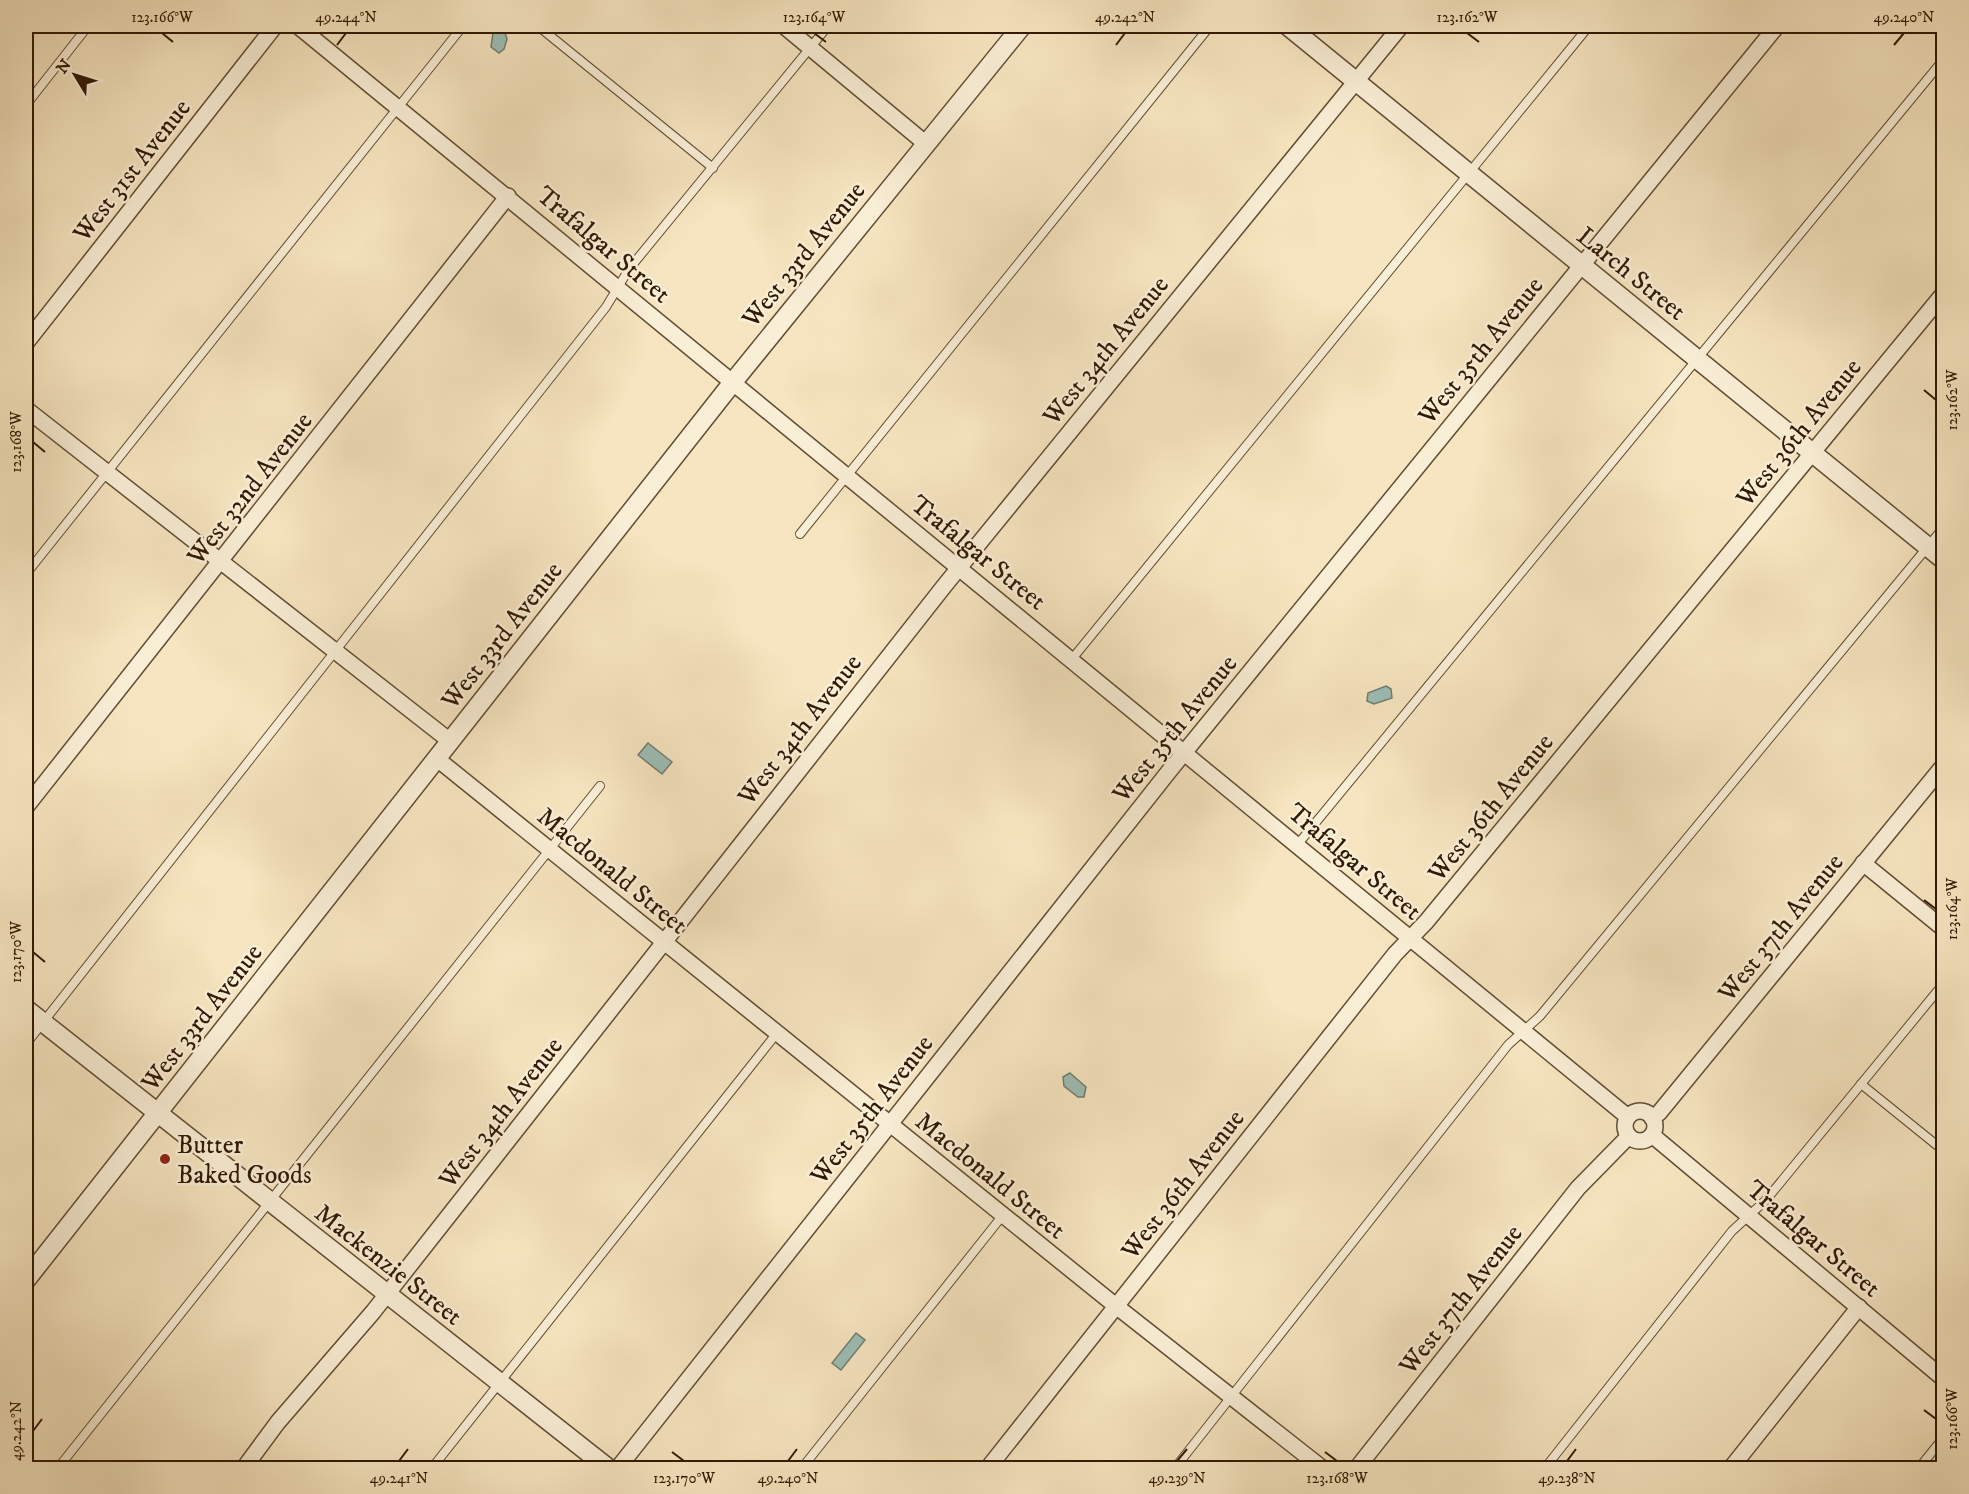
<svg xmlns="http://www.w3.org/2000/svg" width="1969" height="1494" font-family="'IM FELL DW Pica',serif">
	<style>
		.water { fill: #9dbeb7; stroke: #727c6f; stroke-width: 1.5 }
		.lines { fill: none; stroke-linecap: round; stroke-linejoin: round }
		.service-casing { stroke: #624c32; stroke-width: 10 }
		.minor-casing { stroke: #624c32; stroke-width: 18 }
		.tertiary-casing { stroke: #624c32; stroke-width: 21 }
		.service { stroke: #f9eed6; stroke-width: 8 }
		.minor { stroke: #f9eed6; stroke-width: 15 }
		.tertiary { stroke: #f9eed6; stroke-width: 18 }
		.ticks { fill: none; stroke: #311903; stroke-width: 2 }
		.poi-dot { fill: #8f2418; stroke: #f9eed6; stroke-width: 2 }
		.labels { text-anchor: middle; stroke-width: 5; stroke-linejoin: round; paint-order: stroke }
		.street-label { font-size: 26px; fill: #311903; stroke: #f9eed6 }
		.poi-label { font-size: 26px; fill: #311903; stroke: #f9eed6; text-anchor: start }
		.neatline { fill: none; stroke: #311903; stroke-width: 2 }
		.ticks-label { font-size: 15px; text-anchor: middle; fill: #311903 }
	</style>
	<rect width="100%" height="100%" fill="#f6e5c0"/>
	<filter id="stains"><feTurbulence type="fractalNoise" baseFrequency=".00333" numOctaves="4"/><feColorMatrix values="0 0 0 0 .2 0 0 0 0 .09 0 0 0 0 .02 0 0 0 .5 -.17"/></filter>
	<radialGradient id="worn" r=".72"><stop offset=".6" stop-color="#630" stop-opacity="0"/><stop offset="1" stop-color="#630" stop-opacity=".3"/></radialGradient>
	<!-- water -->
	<g class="water">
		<polygon points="494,26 503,26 507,39 504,49 499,53 491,47"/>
		<polygon points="1386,686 1391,689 1392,698 1374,704 1367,701 1368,693"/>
		<polygon points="648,743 672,762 662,774 638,755"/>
		<polygon points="1070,1073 1086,1087 1084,1097 1078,1097 1064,1086 1063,1077"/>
		<polygon points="856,1333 865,1340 841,1370 832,1363"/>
	</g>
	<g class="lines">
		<defs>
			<g id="service">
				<polyline points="538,26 713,168"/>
				<polyline points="26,105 88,26"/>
				<polyline points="800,534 1210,26"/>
				<polyline points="26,574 463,26"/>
				<polyline points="1072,659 1589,26"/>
				<polyline points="1298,844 1944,59"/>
				<polyline points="26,1044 606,307 629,269 828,26"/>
				<polyline points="1861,1084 1944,1151"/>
				<polyline points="58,1468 600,786"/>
				<polyline points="432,1468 777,1033"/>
				<polyline points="802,1468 1003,1215"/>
				<polyline points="1175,1468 1508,1045 1540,1016 1944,527"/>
				<polyline points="1545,1468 1732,1231 1766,1200 1944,983"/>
				<polyline points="1919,1468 1944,1437"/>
			</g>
			<g id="minor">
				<polyline points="298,26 1628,1117"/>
				<polyline points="784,26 925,143"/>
				<polyline points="26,343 275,26"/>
				<polyline points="26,409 450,741"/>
				<polyline points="436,758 1116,1306 1322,1468"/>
				<polyline points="26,807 508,196"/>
				<polyline points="1863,863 1944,929"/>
				<circle cx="1640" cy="1126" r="15"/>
				<polyline points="1652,1118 1659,1113 1944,765"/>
				<polyline points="1652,1135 1944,1379"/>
				<polyline points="244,1468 278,1422 373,1312 945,585 1401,26"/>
				<polyline points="618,1468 1170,770 1777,26"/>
				<polyline points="988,1468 1395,954 1426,922 1944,293"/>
				<polyline points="1357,1468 1578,1188 1629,1136"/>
				<polyline points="1731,1468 1859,1307"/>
			</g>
			<g id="tertiary">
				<polyline points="1288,26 1944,560"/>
				<polyline points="26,1009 608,1468"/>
				<polyline points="26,1280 733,382 1022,26"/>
			</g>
		</defs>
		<!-- service casing -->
		<use href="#service" class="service-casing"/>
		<!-- minor casing -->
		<use href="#minor" class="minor-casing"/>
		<!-- tertiary casing -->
		<use href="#tertiary" class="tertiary-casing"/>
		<!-- service -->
		<use href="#service" class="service"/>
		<!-- minor -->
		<use href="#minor" class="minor"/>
		<!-- tertiary -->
		<use href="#tertiary" class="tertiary"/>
	</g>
	<!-- ticks -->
	<path class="ticks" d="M 162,33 L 173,42M 814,33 L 826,42M 1467,33 L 1479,42M 337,45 L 346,33M 1116,45 L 1125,33M 1894,45 L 1904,33M 1924,390 L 1936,400M 33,442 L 45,452M 1924,900 L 1936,909M 33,952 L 45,962M 1924,1410 L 1936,1419M 33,1431 L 42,1419M 672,1452 L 684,1461M 1325,1452 L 1337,1461M 399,1461 L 408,1449M 788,1461 L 797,1449M 1177,1461 L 1187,1449M 1567,1461 L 1576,1449"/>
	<!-- markers -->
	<circle class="poi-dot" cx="165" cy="1159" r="6"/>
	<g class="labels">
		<!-- street labels -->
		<g class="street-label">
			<text transform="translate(131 170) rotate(-52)" y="9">West 31st Avenue</text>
			<text transform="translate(604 244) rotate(40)" y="9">Trafalgar Street</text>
			<text transform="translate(803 254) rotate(-51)" y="9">West 33rd Avenue</text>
			<text transform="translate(1632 273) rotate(39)" y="9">Larch Street</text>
			<text transform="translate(1105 350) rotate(-51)" y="9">West 34th Avenue</text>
			<text transform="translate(1480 350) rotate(-51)" y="9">West 35th Avenue</text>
			<text transform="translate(1798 432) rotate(-51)" y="9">West 36th Avenue</text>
			<text transform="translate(249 488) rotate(-52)" y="9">West 32nd Avenue</text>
			<text transform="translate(979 552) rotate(39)" y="9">Trafalgar Street</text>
			<text transform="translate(501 635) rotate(-52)" y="9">West 33rd Avenue</text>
			<text transform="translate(1174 728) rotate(-51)" y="9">West 35th Avenue</text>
			<text transform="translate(799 729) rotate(-52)" y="9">West 34th Avenue</text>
			<text transform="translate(1490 807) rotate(-51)" y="9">West 36th Avenue</text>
			<text transform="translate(1355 861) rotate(40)" y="9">Trafalgar Street</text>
			<text transform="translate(613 870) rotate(39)" y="9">Macdonald Street</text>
			<text transform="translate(1780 927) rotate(-51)" y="9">West 37th Avenue</text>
			<text transform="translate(201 1017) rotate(-52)" y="9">West 33rd Avenue</text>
			<text transform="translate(871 1109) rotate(-52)" y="9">West 35th Avenue</text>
			<text transform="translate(500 1112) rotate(-52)" y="9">West 34th Avenue</text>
			<text transform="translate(991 1175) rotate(39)" y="9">Macdonald Street</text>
			<text transform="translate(1182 1184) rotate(-52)" y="9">West 36th Avenue</text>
			<text transform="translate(1814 1238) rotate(40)" y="9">Trafalgar Street</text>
			<text transform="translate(389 1264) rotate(38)" y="9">Mackenzie Street</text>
			<text transform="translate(1460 1299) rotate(-52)" y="9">West 37th Avenue</text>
		</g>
		<!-- poi labels -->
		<g class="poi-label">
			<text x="177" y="1153">Butter<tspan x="177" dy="30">Baked Goods</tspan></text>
		</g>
	</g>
	<!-- margin -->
	<rect width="1969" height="1494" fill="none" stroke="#f6e5c0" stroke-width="66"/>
	<!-- north arrow -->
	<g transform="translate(75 75) rotate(308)" stroke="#f9eed6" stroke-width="4.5" paint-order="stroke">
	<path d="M0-4.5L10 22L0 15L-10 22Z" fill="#311903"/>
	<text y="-9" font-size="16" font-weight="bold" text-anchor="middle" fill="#311903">N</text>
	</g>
	<rect x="33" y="33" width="1903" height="1428" class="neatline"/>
	<g class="ticks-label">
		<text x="162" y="22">123.166°W</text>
		<text x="346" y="22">49.244°N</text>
		<text x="814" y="22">123.164°W</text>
		<text x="1125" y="22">49.242°N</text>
		<text x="1467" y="22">123.162°W</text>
		<text x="1904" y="22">49.240°N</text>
		<text transform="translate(1952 400) rotate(-90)" y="5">123.162°W</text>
		<text transform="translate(16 442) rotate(-90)" y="5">123.168°W</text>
		<text transform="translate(1952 909) rotate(-90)" y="5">123.164°W</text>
		<text transform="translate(16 952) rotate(-90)" y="5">123.170°W</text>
		<text transform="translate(1952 1419) rotate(-90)" y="5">123.166°W</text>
		<text transform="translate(16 1431) rotate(-90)" y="5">49.242°N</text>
		<text x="399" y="1483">49.241°N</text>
		<text x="684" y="1483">123.170°W</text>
		<text x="788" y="1483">49.240°N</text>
		<text x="1177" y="1483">49.239°N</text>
		<text x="1337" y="1483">123.168°W</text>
		<text x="1567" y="1483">49.238°N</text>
	</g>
	<rect width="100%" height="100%" filter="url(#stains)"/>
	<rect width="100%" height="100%" fill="url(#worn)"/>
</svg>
